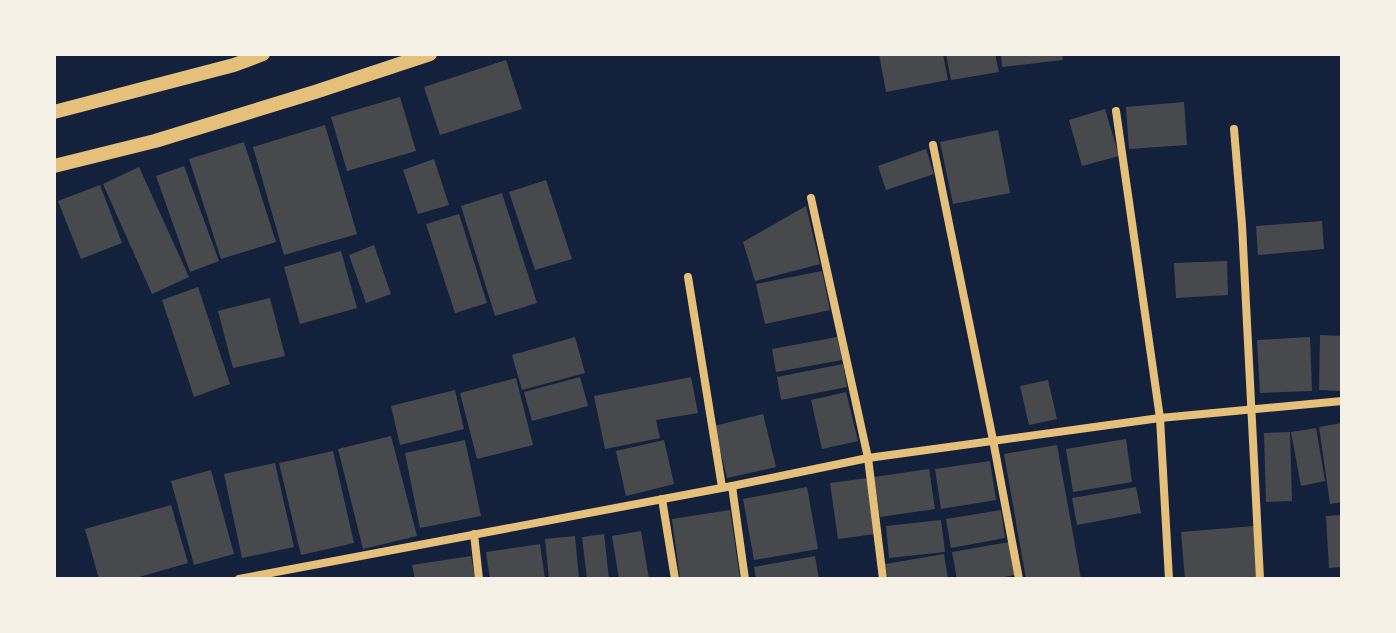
<svg xmlns="http://www.w3.org/2000/svg" width="1396" height="633" font-family="Spectral,serif">
	<style>
		.building { fill: #48494c }
		.lines { fill: none; stroke-linecap: round; stroke-linejoin: round }
		.minor { stroke: #e5c07b; stroke-width: 8 }
		.tertiary { stroke: #e5c07b; stroke-width: 14 }
	</style>
	<rect width="100%" height="100%" fill="#14213d"/>
	<!-- building -->
	<g class="building">
		<polygon points="879,54 943,54 948,80 886,92"/>
		<polygon points="946,54 995,54 999,72 951,80"/>
		<polygon points="1001,54 1062,54 1063,60 1002,67"/>
		<polygon points="506,60 522,109 440,135 424,87"/>
		<polygon points="400,97 416,151 347,171 331,117"/>
		<polygon points="1184,102 1187,145 1129,149 1126,107"/>
		<polygon points="1105,109 1119,156 1082,166 1069,120"/>
		<polygon points="325,125 357,234 284,255 253,147"/>
		<polygon points="998,130 1010,193 953,204 940,142"/>
		<polygon points="244,142 276,242 221,259 189,159"/>
		<polygon points="926,149 934,174 886,190 878,166"/>
		<polygon points="434,159 449,205 418,214 403,170"/>
		<polygon points="184,166 219,261 190,272 156,176"/>
		<polygon points="139,167 189,277 152,294 103,184"/>
		<polygon points="546,180 572,259 535,270 509,192"/>
		<polygon points="100,185 122,243 81,259 58,201"/>
		<polygon points="502,193 537,303 495,316 461,206"/>
		<polygon points="806,206 820,264 755,281 743,242"/>
		<polygon points="459,214 487,303 455,313 426,224"/>
		<polygon points="1322,221 1324,249 1258,255 1256,226"/>
		<polygon points="374,245 391,294 366,303 349,255"/>
		<polygon points="341,251 357,308 300,324 284,267"/>
		<polygon points="1227,261 1228,295 1176,298 1174,263"/>
		<polygon points="822,271 830,310 765,324 756,284"/>
		<polygon points="198,287 230,384 194,397 162,300"/>
		<polygon points="270,298 285,356 233,368 218,311"/>
		<polygon points="1320,335 1342,336 1342,391 1319,390"/>
		<polygon points="575,337 585,373 522,390 512,355"/>
		<polygon points="837,337 842,360 776,372 772,349"/>
		<polygon points="1310,337 1312,391 1260,393 1257,340"/>
		<polygon points="843,364 847,387 781,400 777,377"/>
		<polygon points="580,377 588,406 532,421 524,392"/>
		<polygon points="691,377 698,413 656,420 660,438 605,449 594,396"/>
		<polygon points="516,378 533,445 477,459 460,393"/>
		<polygon points="1048,380 1057,419 1029,425 1020,386"/>
		<polygon points="455,390 464,429 400,445 391,406"/>
		<polygon points="846,392 858,441 822,449 811,400"/>
		<polygon points="763,414 776,467 727,478 714,426"/>
		<polygon points="1342,423 1342,502 1330,504 1319,427"/>
		<polygon points="1316,428 1325,481 1301,486 1291,432"/>
		<polygon points="1290,432 1292,501 1266,502 1264,433"/>
		<polygon points="391,436 417,536 363,549 338,449"/>
		<polygon points="1126,439 1132,482 1073,492 1066,449"/>
		<polygon points="465,440 481,516 420,528 405,453"/>
		<polygon points="664,440 674,484 626,496 616,451"/>
		<polygon points="1057,445 1081,579 1026,579 1004,454"/>
		<polygon points="333,451 354,543 301,555 279,463"/>
		<polygon points="990,461 996,500 941,509 935,469"/>
		<polygon points="275,463 294,547 242,558 224,474"/>
		<polygon points="929,469 935,509 880,517 874,477"/>
		<polygon points="211,470 234,554 194,565 171,481"/>
		<polygon points="867,478 875,534 838,539 830,483"/>
		<polygon points="807,487 818,549 754,560 743,499"/>
		<polygon points="1136,487 1141,513 1077,525 1072,498"/>
		<polygon points="171,505 188,563 132,579 99,579 85,529"/>
		<polygon points="730,510 740,579 680,579 672,519"/>
		<polygon points="1001,510 1005,538 951,548 946,519"/>
		<polygon points="1342,515 1342,567 1329,568 1326,516"/>
		<polygon points="941,520 945,552 889,558 886,526"/>
		<polygon points="1254,526 1258,579 1185,579 1181,532"/>
		<polygon points="641,531 649,579 619,579 612,536"/>
		<polygon points="604,534 609,579 587,579 582,537"/>
		<polygon points="575,536 579,579 549,579 545,539"/>
		<polygon points="1009,542 1015,575 993,579 957,579 952,552"/>
		<polygon points="540,544 545,579 490,579 486,552"/>
		<polygon points="944,554 948,579 888,579 885,564"/>
		<polygon points="471,556 475,579 415,579 412,565"/>
		<polygon points="815,556 819,579 756,579 754,567"/>
	</g>
	<g class="lines">
		<!-- minor -->
		<g class="minor">
			<polyline points="1116,111 1160,418 1169,579"/>
			<polyline points="1234,129 1242,225 1260,579"/>
			<polyline points="933,145 993,440 1019,579"/>
			<polyline points="811,198 868,458 883,579"/>
			<polyline points="688,277 722,487"/>
			<polyline points="732,486 745,579"/>
			<polyline points="662,499 675,579"/>
			<polyline points="474,534 479,579"/>
			<polyline points="239,579 732,486 868,458 1160,418 1342,401"/>
		</g>
		<!-- tertiary -->
		<g class="tertiary">
			<polyline points="54,112 234,65 263,54"/>
			<polyline points="54,166 155,141 315,92 430,54"/>
		</g>
	</g>
	<!-- border -->
	<rect width="1396" height="633" fill="none" stroke="#f6f1e7" stroke-width="112"/>
</svg>
